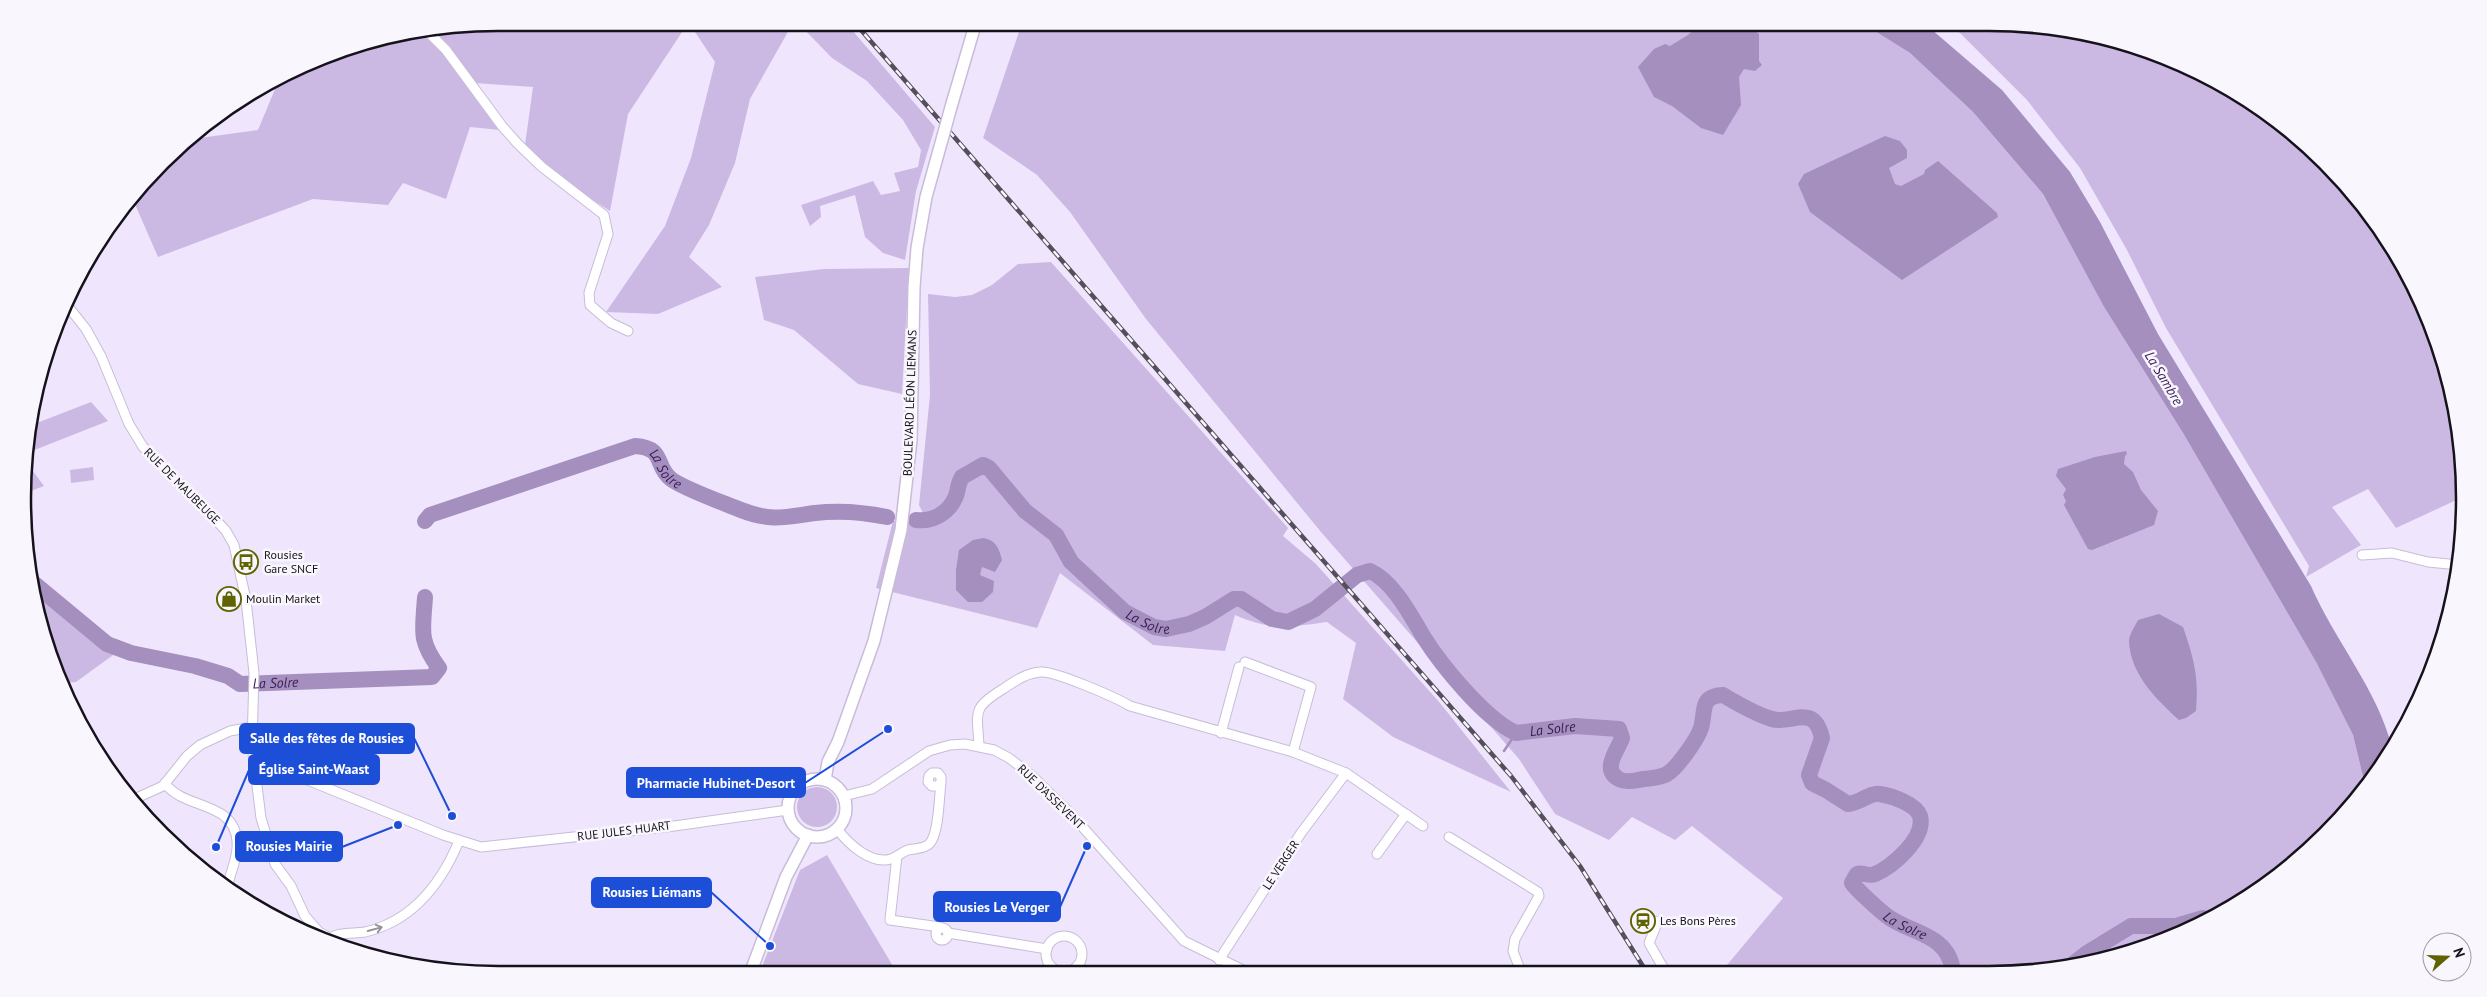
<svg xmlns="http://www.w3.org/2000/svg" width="2487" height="997" font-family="'PT Sans',sans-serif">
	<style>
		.green { fill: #cbb9e4 }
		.water { fill: #a48fbf }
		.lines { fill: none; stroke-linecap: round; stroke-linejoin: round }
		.stream { stroke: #a48fbf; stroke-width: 2.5 }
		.river { stroke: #a48fbf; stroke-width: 16 }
		.minor-casing { stroke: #c8bcd8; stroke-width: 11 }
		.major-casing { stroke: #c8bcd8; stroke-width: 14 }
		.minor { stroke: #fff; stroke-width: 9 }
		.major { stroke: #fff; stroke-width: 11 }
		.rail-casing { stroke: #554f5c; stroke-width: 4.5 }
		.rail { stroke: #f9f7fd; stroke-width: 2.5; stroke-dasharray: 8; stroke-linecap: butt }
		.major-bridge-casing { stroke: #c8bcd8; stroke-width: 14; stroke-linecap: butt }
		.major-bridge { stroke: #fff; stroke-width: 11 }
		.oneway { stroke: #969498 }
		.labels { text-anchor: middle; stroke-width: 5; stroke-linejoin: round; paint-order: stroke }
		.street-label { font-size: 12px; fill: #16121b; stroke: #f9f7fd }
		.poi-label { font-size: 12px; fill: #16121b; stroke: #f9f7fd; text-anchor: start }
		.water-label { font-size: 14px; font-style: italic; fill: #3a1c56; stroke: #f9f7fd }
		.rim { fill: none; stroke: #16121b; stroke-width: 2.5 }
		.leader { fill: none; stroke: #1d4ed8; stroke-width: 2 }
		.callout-dot { fill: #1d4ed8; stroke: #f9f7fd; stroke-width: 2 }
		.callout { fill: #1d4ed8; stroke: #1d4ed8; stroke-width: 2 }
		.callout-label { font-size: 14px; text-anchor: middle; font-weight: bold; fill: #fff }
	</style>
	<rect width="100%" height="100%" fill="#efe6fd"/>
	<!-- green -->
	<g class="green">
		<polygon points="499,23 688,23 628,114 610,211 562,180 525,145 533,87 475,83 500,130 470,127 446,199 403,183 388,205 313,199 158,257 134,202 185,140 258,130 280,77 345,48"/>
		<polygon points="689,23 793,23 750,99 735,163 709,225 689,257 722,287 658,314 606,312 665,226 691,158 715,62"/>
		<polygon points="798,23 846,23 935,127 916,191 905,260 883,253 865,237 855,195 820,206 821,217 810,226 801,205 873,181 881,195 900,191 894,173 918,167 921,150 903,120 867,81 832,58"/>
		<polygon points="1022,23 1862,23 1910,53 1973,112 2043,194 2104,307 2183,433 2316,662 2353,735 2365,785 2302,857 2171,938 2051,970 1935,971 1916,967 1895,967 1885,971 1722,971 1783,898 1692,826 1675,840 1632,817 1609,840 1555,814 1519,759 1321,532 1146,319 1070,212 1037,175 983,138"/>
		<polygon points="1945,23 1988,23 2107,42 2169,63 2222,88 2263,113 2302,140 2366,209 2415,288 2448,375 2463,467 2463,497 2396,528 2368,489 2332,507 2361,545 2306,577 2309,566 2166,328 2127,250 2080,168 2027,100 1960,33"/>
		<path d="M 1051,262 L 1288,528 L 1283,536 L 1316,564 L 1440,703 L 1511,792 L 1393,737 L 1343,699 L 1356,643 L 1327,622 C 1290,627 1271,631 1235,615 L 1225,651 L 1153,645 L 1060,573 L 1037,628 L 876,588 L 893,521 L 929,525 L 919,505 L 930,395 L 928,294 L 955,297 L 972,295 L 992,285 L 1018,264 Z"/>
		<polygon points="909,268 902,394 858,384 794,330 764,320 755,277 824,269"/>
		<polygon points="91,402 108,421 27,453 29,426"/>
		<polygon points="27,463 44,486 28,492"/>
		<polygon points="93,467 94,480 71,483 70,470"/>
		<polygon points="31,574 41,580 109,639 127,645 76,682 66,683 32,591"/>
		<circle cx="817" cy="807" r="20"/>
		<polygon points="827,855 897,973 759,974 800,870"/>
	</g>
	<!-- water -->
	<g class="water">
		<path d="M 1701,23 C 1708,22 1717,21 1722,22 C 1735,26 1734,33 1750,27 L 1759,34 L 1759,61 L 1762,65 L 1755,71 L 1744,69 L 1739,77 L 1741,105 L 1723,135 L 1701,128 L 1672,106 L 1654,97 L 1638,67 L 1654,49 L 1665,44 L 1670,46 L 1688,35 Z"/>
		<path d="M 1862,23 L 1924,23 L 2002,90 L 2070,172 L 2100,222 L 2158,334 L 2311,586 C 2335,641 2377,689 2392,747 L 2384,763 L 2365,785 L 2353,735 L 2316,662 L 2183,433 L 2104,307 L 2043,194 L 1973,112 L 1910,53 Z"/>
		<polygon points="1885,136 1900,141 1907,150 1907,158 1889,168 1895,184 1901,186 1924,174 1925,170 1938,161 1997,213 1998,217 1902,280 1810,212 1798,184 1804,174"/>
		<polygon points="2126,451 2127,454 2125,456 2124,464 2133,472 2141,490 2158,511 2154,525 2092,550 2088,549 2064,505 2066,501 2063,495 2066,489 2056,476 2058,469 2095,457"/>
		<path d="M 983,538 C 996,540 999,548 1002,560 L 995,572 L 982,567 L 980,575 L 994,581 L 993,592 L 982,602 L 968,602 L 956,590 L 956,570 L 959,550 L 973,540 Z"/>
		<path d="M 2159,614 L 2183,627 C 2194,659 2199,677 2196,711 L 2186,718 L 2179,720 C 2157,700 2130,674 2129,641 C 2129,635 2135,626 2138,620 Z"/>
	</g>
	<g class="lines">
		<!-- stream -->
		<polyline class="stream" points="1504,751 1516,733"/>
		<!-- river -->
		<g class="river">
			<path id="s1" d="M 916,520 C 933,522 949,513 956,496 C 958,490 958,483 962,477 L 983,465 L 989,468 L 1025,511 L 1056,535 L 1071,562 L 1125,612 L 1154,627 L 1166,629 L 1189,624 L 1205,617 L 1234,599 L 1241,599 L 1272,619 L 1288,622 L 1315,609 L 1357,575 L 1370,571 C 1393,581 1411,616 1423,636 C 1441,665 1485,719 1516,733 L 1575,726 L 1619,729 L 1622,738 C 1617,752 1600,771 1621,780 C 1628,783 1637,780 1644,779 C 1651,778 1660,778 1667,774 C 1677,768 1697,740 1701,728 C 1706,711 1699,696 1723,695 C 1738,704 1755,714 1772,719 C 1791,725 1814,702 1822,738 L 1809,775 L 1812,783 L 1826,790 L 1848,804 C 1859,804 1870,792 1880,794 C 1892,796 1916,804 1920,816 C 1926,838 1892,867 1875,874 C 1869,877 1863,872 1857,874 L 1852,883 C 1857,890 1879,910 1887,916 C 1910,934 1948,933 1953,971"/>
			<path id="s2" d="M 425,521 L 430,515 L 635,446 C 666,448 654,466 671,479 C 684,489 724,503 741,510 C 772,522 785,517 815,513 C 840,510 863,512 887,517"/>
			<path id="s3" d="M 31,581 L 107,644 L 131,653 L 195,666 L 228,676 L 240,684 L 432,677 L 439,668 C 418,640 423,630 425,597"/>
			<polyline points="2073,964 2087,953 2131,926 2176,926 2203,918"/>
		</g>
		<defs>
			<g id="minor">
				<polyline points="430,34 446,50 502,126 518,144 542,167 604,215 608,234 589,293 590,305 611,323 628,331"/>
				<polyline points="66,304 86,329 101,356 129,424 143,447 215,519 226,531 234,545 246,600 254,673 252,745 261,818 275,864 291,886 305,916 319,932 330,938"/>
				<polyline points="2362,555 2392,553 2428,562 2459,565"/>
				<polyline points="1245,662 1311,687 1293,752"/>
				<polyline points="1221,733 1239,667"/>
				<path d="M 979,745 C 977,711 972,708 1003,689 C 1015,681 1026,673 1041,672 C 1055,671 1115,697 1130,706 L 1293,752 L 1346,773 L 1301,833 L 1219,960"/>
				<polyline points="254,754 263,762 443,835 481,847 667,827 788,810"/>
				<polyline points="1346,773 1423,826"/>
				<path d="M 165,783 C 183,810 234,800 237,841 C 239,857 230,871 228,886"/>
				<polyline points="844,796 872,789 929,751 950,745 965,744 994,750 1009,758 1030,774 1071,814 1184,941 1249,973"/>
				<polyline points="132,800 163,786 187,756 200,745 230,731 252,727"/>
				<path d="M 837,829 C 848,843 870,865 891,859 C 897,857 902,852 908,850 C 917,848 928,849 932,840 C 939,827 939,798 941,783 L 941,777 L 938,773 L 932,773 L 929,776 L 928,782 L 932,786 L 937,786 L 941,783"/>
				<polyline points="1449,837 1538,892 1539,896 1515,939 1513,951 1521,972"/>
				<polyline points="1377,854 1406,814"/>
				<polyline points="897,856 890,920 940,927"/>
				<polyline points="1658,921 1649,943 1665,971"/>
				<circle cx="942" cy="934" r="6"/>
				<polyline points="948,933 1047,949"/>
				<circle cx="1064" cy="954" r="18"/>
				<path d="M 328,940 C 338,931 353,934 365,932 C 413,921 441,884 459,841"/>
			</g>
			<g id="major">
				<polyline points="951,107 976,22"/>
				<circle cx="817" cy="808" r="29"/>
				<polyline points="825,780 828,762 838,742 874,641 901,530 911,440 914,287 917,248 926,197 943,136"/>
				<polyline points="750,974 786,877 808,835"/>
			</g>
		</defs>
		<!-- minor casing -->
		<use href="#minor" class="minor-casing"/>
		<!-- major casing -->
		<use href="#major" class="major-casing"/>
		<!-- minor -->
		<use href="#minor" class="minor"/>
		<!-- major -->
		<use href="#major" class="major"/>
		<defs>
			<polyline id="rail" points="854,22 1511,776 1580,866 1646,971"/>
		</defs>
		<!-- rail casing -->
		<use href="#rail" class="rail-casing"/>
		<!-- rail -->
		<use href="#rail" class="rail"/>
		<defs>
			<polyline id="major-bridge" points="943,136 951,107"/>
		</defs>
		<!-- major-bridge casing -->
		<use href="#major-bridge" class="major-bridge-casing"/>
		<!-- major-bridge -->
		<use href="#major-bridge" class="major-bridge"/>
	</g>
	<!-- one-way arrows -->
	<defs><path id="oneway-shaft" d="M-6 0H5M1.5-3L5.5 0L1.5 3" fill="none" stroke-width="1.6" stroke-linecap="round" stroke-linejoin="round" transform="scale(1.25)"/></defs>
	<use class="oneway" href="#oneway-shaft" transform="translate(375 929) rotate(-15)"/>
	<!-- icons -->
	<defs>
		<symbol id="bus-ring" viewBox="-11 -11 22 22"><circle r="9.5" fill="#f9f7fd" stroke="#5f6400" stroke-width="1.5"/><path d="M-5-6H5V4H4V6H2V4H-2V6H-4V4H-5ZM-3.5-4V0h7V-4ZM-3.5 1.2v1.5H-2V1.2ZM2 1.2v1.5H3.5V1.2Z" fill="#5f6400"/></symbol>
		<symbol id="shop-ring" viewBox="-11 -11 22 22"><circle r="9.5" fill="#f9f7fd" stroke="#5f6400" stroke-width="1.5"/><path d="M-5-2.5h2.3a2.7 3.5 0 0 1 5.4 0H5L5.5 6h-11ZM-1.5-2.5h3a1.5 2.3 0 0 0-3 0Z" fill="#5f6400"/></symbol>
		<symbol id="station-ring" viewBox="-11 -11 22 22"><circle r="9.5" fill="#f9f7fd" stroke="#5f6400" stroke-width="1.5"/><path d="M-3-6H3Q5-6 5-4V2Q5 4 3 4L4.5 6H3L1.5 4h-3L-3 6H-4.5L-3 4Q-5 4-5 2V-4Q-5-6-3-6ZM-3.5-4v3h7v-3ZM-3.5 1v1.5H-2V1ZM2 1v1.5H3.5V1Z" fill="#5f6400"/></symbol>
	</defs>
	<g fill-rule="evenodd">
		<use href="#bus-ring" x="232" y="548" width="28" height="28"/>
		<use href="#shop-ring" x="215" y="585" width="28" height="28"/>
		<use href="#station-ring" x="1629" y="907" width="28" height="28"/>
	</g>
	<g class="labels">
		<!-- street labels -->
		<g class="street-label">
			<text transform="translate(910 403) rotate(-88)" y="4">BOULEVARD LÉON LIEMANS</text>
			<text transform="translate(182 486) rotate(45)" y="4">RUE DE MAUBEUGE</text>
			<text transform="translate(1051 797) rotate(44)" y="4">RUE D'ASSEVENT</text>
			<text transform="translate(624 831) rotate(-7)" y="4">RUE JULES HUART</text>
			<text transform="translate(1281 865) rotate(-57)" y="4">LE VERGER</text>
		</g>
		<!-- poi labels -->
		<g class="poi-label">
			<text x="264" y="559">Rousies<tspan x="264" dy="14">Gare SNCF</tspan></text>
			<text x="246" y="603">Moulin Market</text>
			<text x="1660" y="925">Les Bons Pères</text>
		</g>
		<!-- water labels -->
		<g class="water-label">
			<text transform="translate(2164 378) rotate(59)" y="5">La Sambre</text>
			<text dy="5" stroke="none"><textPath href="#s2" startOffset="265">La Solre</textPath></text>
			<text dy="5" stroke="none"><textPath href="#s1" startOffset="326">La Solre</textPath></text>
			<text dy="5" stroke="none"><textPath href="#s3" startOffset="274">La Solre</textPath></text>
			<text dy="5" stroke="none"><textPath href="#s1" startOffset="836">La Solre</textPath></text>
			<text dy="5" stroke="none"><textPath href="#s1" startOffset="1574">La Solre</textPath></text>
		</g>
	</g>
	<!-- crop -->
	<path d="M0 0H2487V997H0ZM498 31H1989A467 467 0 0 1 2456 498V499A467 467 0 0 1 1989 966H498A467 467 0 0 1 31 499V498A467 467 0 0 1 498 31Z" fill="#f9f7fd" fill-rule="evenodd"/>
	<path class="rim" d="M498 31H1989A467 467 0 0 1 2456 498V499A467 467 0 0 1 1989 966H498A467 467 0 0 1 31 499V498A467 467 0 0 1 498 31Z"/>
	<!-- callouts -->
	<path class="leader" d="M452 816L414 738M216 847L249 770M888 729L805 783M398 825L342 847M770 946L711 892M1087 846L1060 907"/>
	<g class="callout-dot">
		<circle cx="452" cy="816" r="5"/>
		<circle cx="216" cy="847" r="5"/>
		<circle cx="888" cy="729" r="5"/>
		<circle cx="398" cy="825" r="5"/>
		<circle cx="770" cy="946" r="5"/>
		<circle cx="1087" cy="846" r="5"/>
	</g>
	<g class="callout">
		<rect x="240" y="724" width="174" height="29" rx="5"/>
		<rect x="249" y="755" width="130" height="29" rx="5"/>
		<rect x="627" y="768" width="178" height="29" rx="5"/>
		<rect x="236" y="832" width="106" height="29" rx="5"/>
		<rect x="592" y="878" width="119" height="29" rx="5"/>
		<rect x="934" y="892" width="126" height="29" rx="5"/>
	</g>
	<g class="callout-label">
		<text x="327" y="743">Salle des fêtes de Rousies</text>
		<text x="314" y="774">Église Saint-Waast</text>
		<text x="716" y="788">Pharmacie Hubinet-Desort</text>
		<text x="289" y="851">Rousies Mairie</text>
		<text x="652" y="897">Rousies Liémans</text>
		<text x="997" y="912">Rousies Le Verger</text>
	</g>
	<!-- north arrow -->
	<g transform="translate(2447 957) rotate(70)"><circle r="24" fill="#f9f7fd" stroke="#9e9ba3"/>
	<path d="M0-4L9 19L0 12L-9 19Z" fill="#5f6400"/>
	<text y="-8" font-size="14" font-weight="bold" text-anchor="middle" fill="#16121b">N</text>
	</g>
</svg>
